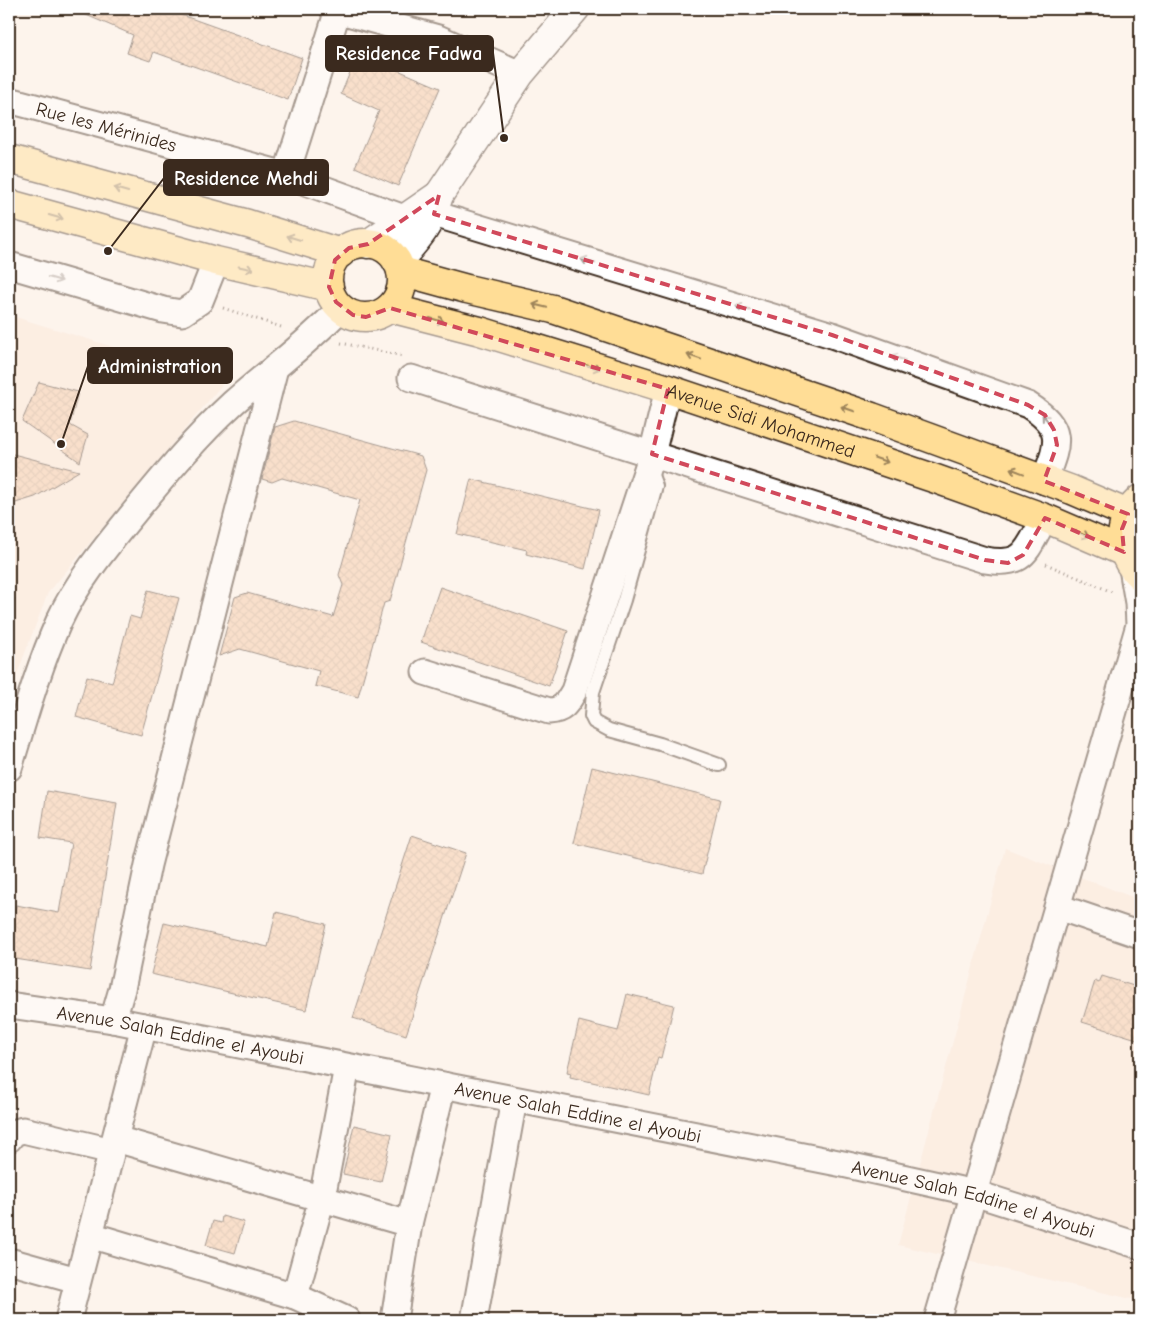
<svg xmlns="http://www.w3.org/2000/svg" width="1149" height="1329" font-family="'Comic Neue',sans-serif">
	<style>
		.built { fill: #fae6d6 }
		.building { fill: url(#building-cross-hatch); stroke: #3b2a1e }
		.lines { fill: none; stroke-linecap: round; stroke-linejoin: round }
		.lane-casing { stroke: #3b2a1e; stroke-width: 16 }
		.street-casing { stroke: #3b2a1e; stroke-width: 29 }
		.secondary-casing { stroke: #3b2a1e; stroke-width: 31 }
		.primary-casing { stroke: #3b2a1e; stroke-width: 31 }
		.path { stroke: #3b2a1e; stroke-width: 3; stroke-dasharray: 1 4; stroke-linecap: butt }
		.lane { stroke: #fff; stroke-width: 12 }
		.street { stroke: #fff; stroke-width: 25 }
		.secondary { stroke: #fff; stroke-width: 28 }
		.primary { stroke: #ffdd96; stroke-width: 28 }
		.oneway { stroke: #9d845a }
		.oneway2 { stroke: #a79f9a }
		.marked { fill: none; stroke: #d1495b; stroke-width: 4; stroke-dasharray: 10 6; stroke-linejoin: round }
		.labels { text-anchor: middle; stroke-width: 4.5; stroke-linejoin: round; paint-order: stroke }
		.street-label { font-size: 19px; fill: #3b2a1e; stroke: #fff }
		.leader { fill: none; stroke: #3b2a1e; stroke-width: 2 }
		.callout-dot { fill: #3b2a1e; stroke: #fff; stroke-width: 2 }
		.callout { fill: #3b2a1e; stroke: #3b2a1e; stroke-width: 2 }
		.callout-label { font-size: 20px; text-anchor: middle; font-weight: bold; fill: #fff }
	</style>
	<defs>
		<pattern id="building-cross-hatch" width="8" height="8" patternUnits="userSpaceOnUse" patternTransform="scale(1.25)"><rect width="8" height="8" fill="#f3c6a2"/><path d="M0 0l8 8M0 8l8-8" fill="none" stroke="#d1aa8b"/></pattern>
	</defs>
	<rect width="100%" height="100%" fill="#fdf4ec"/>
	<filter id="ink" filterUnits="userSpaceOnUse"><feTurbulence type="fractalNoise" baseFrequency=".02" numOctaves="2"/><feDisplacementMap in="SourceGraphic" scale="10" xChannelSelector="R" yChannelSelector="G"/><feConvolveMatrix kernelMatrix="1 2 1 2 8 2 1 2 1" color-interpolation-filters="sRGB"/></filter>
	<g filter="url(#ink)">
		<!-- built -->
		<g class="built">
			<polygon points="9,315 225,381 48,593 9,695"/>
			<polygon points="1005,848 1140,900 1140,1301 898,1245"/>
		</g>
		<!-- building -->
		<g class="building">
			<polygon points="72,9 165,9 302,58 288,100 154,52 150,61 127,53 133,35"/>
			<polygon points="358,53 440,88 398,186 355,167 379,111 341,94"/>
			<polygon points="39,382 78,392 70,425 88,435 80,462 22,421"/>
			<polygon points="294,421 421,456 426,470 390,601 384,603 358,697 315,686 319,671 240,649 219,656 235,597 247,593 333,617 343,585 339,575 360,500 282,478 272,482 262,479 275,427"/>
			<polygon points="9,453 79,471 35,497 9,505"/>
			<polygon points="471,479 599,510 585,569 526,554 527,550 457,534"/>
			<polygon points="440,587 568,631 549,686 421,642"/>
			<polygon points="148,590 179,598 141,735 76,717 87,676 112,683 130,616 140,619"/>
			<polygon points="592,767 720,799 702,874 574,843"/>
			<polygon points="47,791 117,803 90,971 9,958 16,905 59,913 71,843 40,838"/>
			<polygon points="412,835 466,853 406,1035 353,1018"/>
			<polygon points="276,912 326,924 306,1010 151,974 164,923 268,947"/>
			<polygon points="1102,976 1140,988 1140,1040 1082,1022 1095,981 1099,983"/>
			<polygon points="627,994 674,1005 661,1058 658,1057 649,1095 570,1077 571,1073 567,1072 579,1021 618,1031"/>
			<polygon points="354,1125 392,1134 381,1182 343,1174"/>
			<polygon points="222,1216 244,1222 235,1253 206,1245 213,1221 221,1223"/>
		</g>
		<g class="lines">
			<defs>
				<polyline id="lane" points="649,467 656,486 624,600 593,692 591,716 594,722 609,730 660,744 719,765"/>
				<g id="street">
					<polyline points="333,9 438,38 520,74"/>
					<path id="s1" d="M 9,100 L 286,175 L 404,218"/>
					<polyline points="286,175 338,10"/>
					<path d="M 434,214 L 832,335 L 1028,405 C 1066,429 1058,444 1044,481"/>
					<polyline points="9,265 163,310 182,313 200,301 216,261"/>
					<path d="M 411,378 L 985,560 C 1027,567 1026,549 1045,518"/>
					<path d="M 425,672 L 549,711 C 564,710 567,703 574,691 L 652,454 L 668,389"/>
					<path d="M 9,768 C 24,719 38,668 59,621 C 77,582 105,548 132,515 C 164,476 196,437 233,403 C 269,371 308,343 341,308"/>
					<polyline points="1058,907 1140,935"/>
					<path id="s2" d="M 9,1005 L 113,1020 L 843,1164 L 974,1193 L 1140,1246"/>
					<polyline points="113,1020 122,989 148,865 275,368"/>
					<polyline points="9,1139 13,1133 23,1130 112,1151"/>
					<polyline points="116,1139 409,1224"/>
					<polyline points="90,1235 295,1296 347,1320"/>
					<polyline points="9,1261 77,1280"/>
					<polyline points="295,1296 322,1198 347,1067"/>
					<polyline points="68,1320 144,1026"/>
					<polyline points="394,1320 409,1224 443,1085"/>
					<polyline points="474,1320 514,1100"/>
					<polyline points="937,1320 1139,625 1138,603 1132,568"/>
				</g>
				<g id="secondary">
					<polyline points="368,244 439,195"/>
					<path d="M 397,262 C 418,239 431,225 439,195 L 520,74 L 575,9"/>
				</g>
				<g id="primary">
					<polyline points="9,159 248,224 341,253"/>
					<polyline points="9,204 216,261 329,287"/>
					<circle cx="365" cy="280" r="37"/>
					<polyline points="401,271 467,289 553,309 872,417 1072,490 1128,514"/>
					<path id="s3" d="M 390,308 L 480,331 L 668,389 L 936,479 L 1045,518 L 1124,552"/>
					<path d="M 1140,499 C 1116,521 1117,554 1140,576"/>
				</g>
			</defs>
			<!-- lane casing -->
			<use href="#lane" class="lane-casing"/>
			<!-- street casing -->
			<use href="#street" class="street-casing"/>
			<!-- secondary casing -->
			<use href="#secondary" class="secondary-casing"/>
			<!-- primary casing -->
			<use href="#primary" class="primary-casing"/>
			<!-- path -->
			<g class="path">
				<polyline points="223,308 284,328"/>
				<polyline points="341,343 403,356"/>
				<polyline points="1046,564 1112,592"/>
				<polyline points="9,598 16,600"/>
			</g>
			<!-- lane -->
			<use href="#lane" class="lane"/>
			<!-- street -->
			<use href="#street" class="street"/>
			<!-- secondary -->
			<use href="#secondary" class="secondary"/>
			<!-- primary -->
			<use href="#primary" class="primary"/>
		</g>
		<!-- one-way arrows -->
		<defs><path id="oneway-shaft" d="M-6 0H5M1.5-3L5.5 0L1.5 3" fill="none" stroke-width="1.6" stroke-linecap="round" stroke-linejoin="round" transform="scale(1.25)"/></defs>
		<g class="oneway">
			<use href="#oneway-shaft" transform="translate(121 190) rotate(-164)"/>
			<use href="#oneway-shaft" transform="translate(56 217) rotate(16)"/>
			<use href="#oneway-shaft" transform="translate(294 238) rotate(-163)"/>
			<use href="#oneway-shaft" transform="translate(246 268) rotate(12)"/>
			<use href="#oneway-shaft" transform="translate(540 306) rotate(-166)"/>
			<use href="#oneway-shaft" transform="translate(437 320) rotate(15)"/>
			<use href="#oneway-shaft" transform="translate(694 357) rotate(-161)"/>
			<use href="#oneway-shaft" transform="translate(593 367) rotate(16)"/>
			<use href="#oneway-shaft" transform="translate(848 409) rotate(-161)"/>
			<use href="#oneway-shaft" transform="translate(881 460) rotate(19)"/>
			<use href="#oneway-shaft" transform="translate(1017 471) rotate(-159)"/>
			<use href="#oneway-shaft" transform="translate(1082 534) rotate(24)"/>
		</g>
		<g class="oneway2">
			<use href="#oneway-shaft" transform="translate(588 261) rotate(-163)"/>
			<use href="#oneway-shaft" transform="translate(55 279) rotate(16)"/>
			<use href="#oneway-shaft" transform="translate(743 308) rotate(-163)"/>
			<use href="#oneway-shaft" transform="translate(898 358) rotate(-161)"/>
			<use href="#oneway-shaft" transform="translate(1047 420) rotate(-129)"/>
		</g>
	</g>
	<!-- marked area -->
	<path d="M0 0H1149V1329H0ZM 439,195 L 434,214 L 832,335 L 1028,405 L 1045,415 L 1054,430 L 1057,445 L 1044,481 L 1128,514 L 1122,529 L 1124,552 L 1045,518 L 1023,555 L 1008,563 L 985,560 L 652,454 L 668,389 L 390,308 L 366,317 L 353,315 L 336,302 L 329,287 L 335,260 L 349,248 L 368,244 Z" fill="#fdf4ec" fill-opacity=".55" fill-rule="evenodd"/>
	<path class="marked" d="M 439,195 L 434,214 L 832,335 L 1028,405 L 1045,415 L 1054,430 L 1057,445 L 1044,481 L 1128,514 L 1122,529 L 1124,552 L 1045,518 L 1023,555 L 1008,563 L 985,560 L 652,454 L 668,389 L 390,308 L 366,317 L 353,315 L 336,302 L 329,287 L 335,260 L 349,248 L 368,244 Z"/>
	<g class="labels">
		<!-- street labels -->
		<g class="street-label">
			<text dy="7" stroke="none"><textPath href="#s1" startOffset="101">Rue les Mérinides</textPath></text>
			<text dy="7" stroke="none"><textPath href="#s3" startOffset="388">Avenue Sidi Mohammed</textPath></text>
			<text dy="7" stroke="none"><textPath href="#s2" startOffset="174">Avenue Salah Eddine el Ayoubi</textPath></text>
			<text dy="7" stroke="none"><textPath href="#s2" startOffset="579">Avenue Salah Eddine el Ayoubi</textPath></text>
			<text dy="7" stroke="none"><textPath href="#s2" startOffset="984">Avenue Salah Eddine el Ayoubi</textPath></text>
		</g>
	</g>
	<!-- callouts -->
	<path class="leader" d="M504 138L493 53M108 251L164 178M61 444L88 366"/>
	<g class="callout-dot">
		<circle cx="504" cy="138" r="5"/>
		<circle cx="108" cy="251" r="5"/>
		<circle cx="61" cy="444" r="5"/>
	</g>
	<g class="callout">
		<rect x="326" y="36" width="167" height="35" rx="5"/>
		<rect x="164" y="160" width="164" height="35" rx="5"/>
		<rect x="88" y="348" width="144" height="35" rx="5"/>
	</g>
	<g class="callout-label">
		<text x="409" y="60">Residence Fadwa</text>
		<text x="246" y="185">Residence Mehdi</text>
		<text x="160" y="373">Administration</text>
	</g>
	<!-- margin -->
	<rect width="1149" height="1329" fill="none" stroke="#fff" stroke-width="30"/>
	<rect x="15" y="15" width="1119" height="1299" fill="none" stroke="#3b2a1e" stroke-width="2" filter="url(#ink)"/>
</svg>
